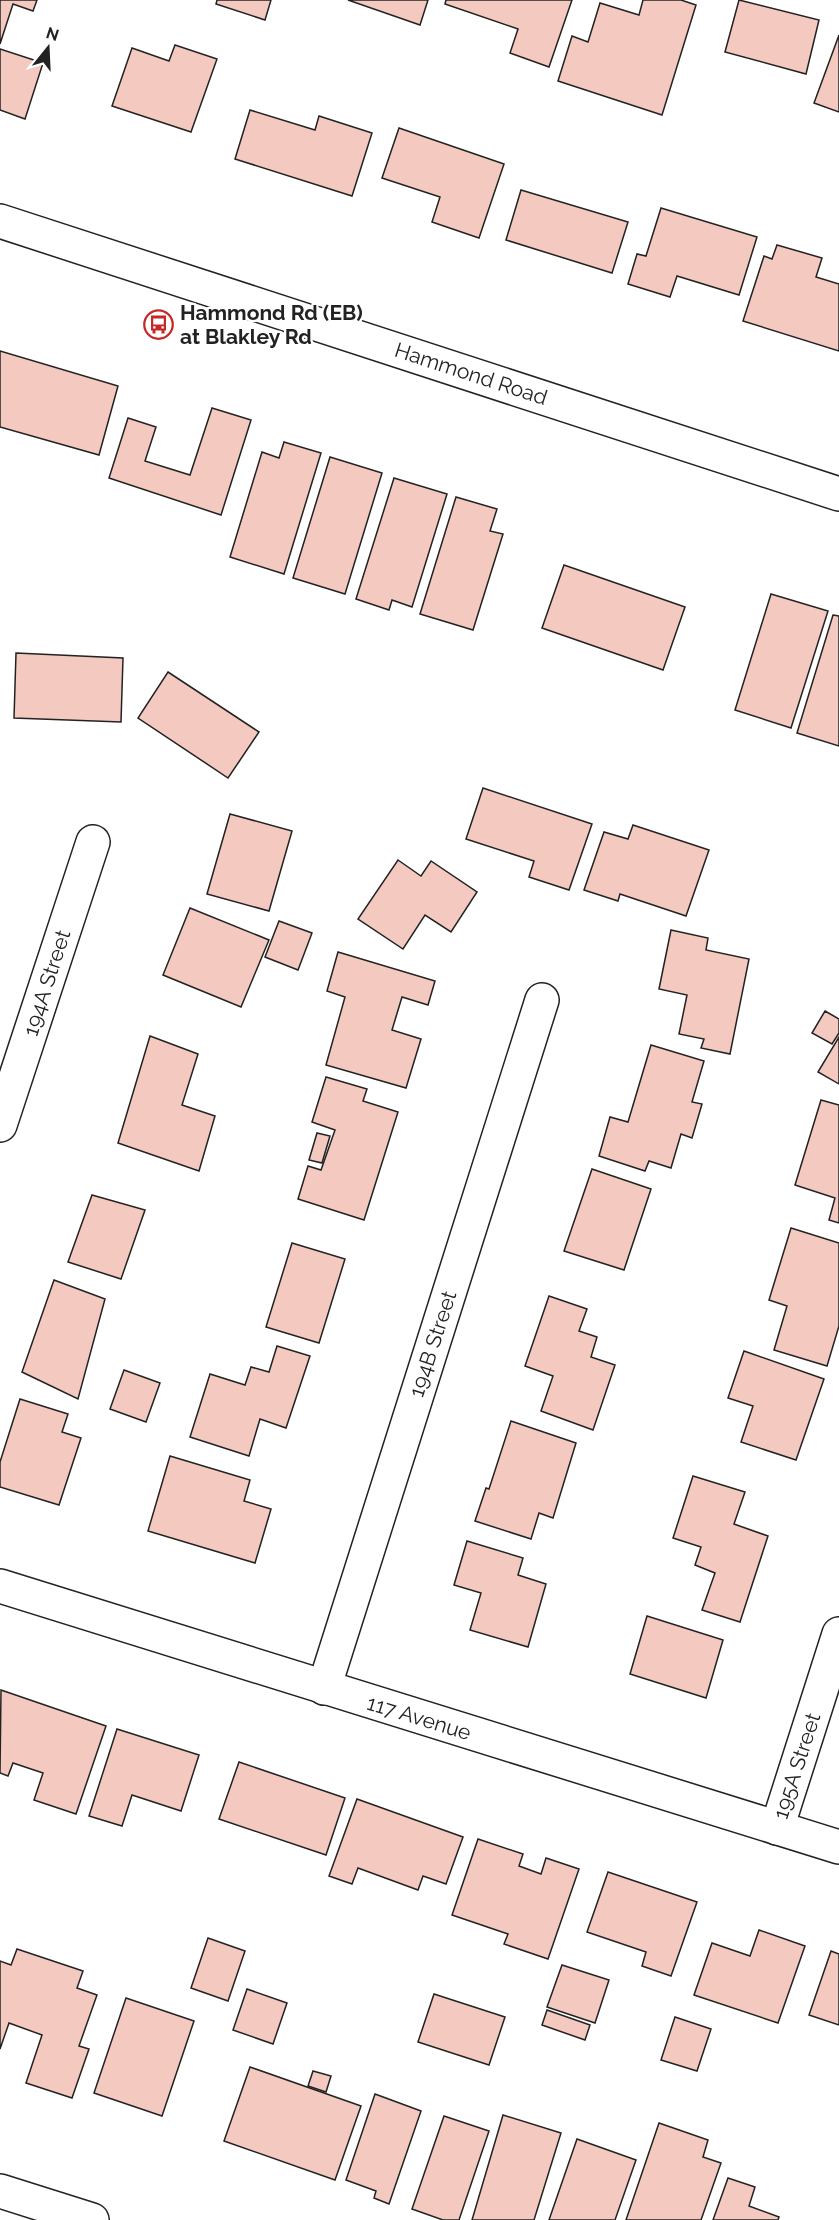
<svg xmlns="http://www.w3.org/2000/svg" width="839" height="2220" font-family="Raleway,sans-serif">
	<style>
		.building { fill: #f3c9c0; stroke: #222; stroke-width: 1.5 }
		.lines { fill: none; stroke-linecap: round; stroke-linejoin: round }
		.minor-casing { stroke: #222; stroke-width: 36 }
		.tertiary-casing { stroke: #222; stroke-width: 36 }
		.secondary-casing { stroke: #222; stroke-width: 36 }
		.minor { stroke: #fff; stroke-width: 33 }
		.tertiary { stroke: #fff; stroke-width: 33 }
		.secondary { stroke: #fff; stroke-width: 33 }
		.labels { text-anchor: middle; stroke-width: 4.5; stroke-linejoin: round; paint-order: stroke }
		.poi-label { font-size: 21px; font-weight: bold; fill: #222; stroke: #fff; text-anchor: start }
		.street-label { font-size: 21px; fill: #222; stroke: #fff }
	</style>
	<rect width="100%" height="100%" fill="#fff"/>
	<!-- building -->
	<g class="building">
		<polygon points="0,0 37,0 33,11 13,4 0,44"/>
		<polygon points="217,0 271,0 265,20 216,4"/>
		<polygon points="348,0 428,0 420,25"/>
		<polygon points="446,0 572,0 549,67 510,53 518,29 445,4"/>
		<polygon points="643,0 681,0 696,5 662,115 558,81 572,36 588,42 600,3 639,15"/>
		<polygon points="739,0 819,20 806,74 725,52"/>
		<polygon points="839,35 839,112 814,103"/>
		<polygon points="175,45 217,59 191,132 112,106 132,48 169,61"/>
		<polygon points="0,49 43,63 25,119 0,110"/>
		<polygon points="250,110 315,130 319,116 372,133 352,196 235,159"/>
		<polygon points="399,128 504,164 479,238 432,222 440,197 382,178"/>
		<polygon points="521,190 628,222 612,273 506,240"/>
		<polygon points="661,208 757,237 739,295 677,276 670,297 628,284 637,254 646,256"/>
		<polygon points="777,245 822,258 816,277 839,284 839,351 743,321 764,256 772,259"/>
		<polygon points="0,351 118,386 99,455 0,427"/>
		<polygon points="212,408 251,420 221,515 109,478 128,418 156,427 145,461 190,475"/>
		<polygon points="284,442 321,453 284,574 230,557 262,452 279,458"/>
		<polygon points="330,457 382,473 345,594 293,578"/>
		<polygon points="394,478 447,494 412,607 392,600 389,610 356,599"/>
		<polygon points="456,497 497,509 490,531 503,534 473,630 420,614"/>
		<polygon points="564,565 685,607 663,670 542,628"/>
		<polygon points="771,594 828,611 791,728 735,710"/>
		<polygon points="833,615 839,616 839,746 797,733"/>
		<polygon points="16,653 123,658 121,722 14,718"/>
		<polygon points="168,672 259,732 228,778 138,718"/>
		<polygon points="483,788 592,824 569,890 529,877 534,861 466,839"/>
		<polygon points="230,814 292,831 269,911 207,894"/>
		<polygon points="633,825 709,850 686,916 620,894 618,901 584,890 604,832 628,839"/>
		<polygon points="398,860 421,876 431,861 477,892 451,932 425,915 403,949 358,919"/>
		<polygon points="190,908 269,940 241,1007 163,975"/>
		<polygon points="279,921 312,933 298,970 265,957"/>
		<polygon points="671,930 708,938 706,950 749,959 730,1054 701,1048 704,1039 679,1034 687,995 659,989"/>
		<polygon points="338,952 435,981 428,1005 402,997 392,1030 421,1039 406,1088 326,1065 345,997 327,991"/>
		<polygon points="825,1011 839,1019 839,1033 832,1044 812,1033"/>
		<polygon points="150,1036 198,1054 182,1105 215,1116 199,1171 118,1143"/>
		<polygon points="839,1037 839,1084 818,1072"/>
		<polygon points="651,1045 704,1061 692,1102 702,1104 692,1138 681,1134 671,1168 649,1161 645,1171 599,1156 610,1117 628,1122"/>
		<polygon points="326,1077 367,1089 363,1101 398,1112 364,1220 298,1199 308,1166 321,1170 335,1130 312,1122"/>
		<polygon points="821,1100 839,1105 839,1223 829,1220 835,1198 795,1185"/>
		<polygon points="317,1133 330,1136 322,1163 309,1160"/>
		<polygon points="592,1169 651,1189 624,1270 564,1251"/>
		<polygon points="92,1195 145,1210 121,1279 68,1262"/>
		<polygon points="791,1228 839,1243 839,1326 827,1366 774,1350 787,1306 769,1300"/>
		<polygon points="292,1243 345,1259 319,1343 266,1327"/>
		<polygon points="54,1280 105,1299 78,1399 22,1372"/>
		<polygon points="549,1296 587,1309 579,1331 597,1337 591,1357 615,1365 593,1430 541,1411 553,1376 525,1366"/>
		<polygon points="277,1346 310,1356 286,1428 260,1419 249,1456 190,1437 210,1374 245,1385 251,1367 269,1372"/>
		<polygon points="744,1351 824,1379 796,1460 741,1442 753,1406 728,1398"/>
		<polygon points="124,1370 160,1383 146,1422 110,1409"/>
		<polygon points="20,1399 68,1414 62,1432 81,1438 59,1505 0,1487 0,1462"/>
		<polygon points="511,1421 576,1443 553,1518 539,1513 531,1539 475,1521 486,1488 489,1489"/>
		<polygon points="170,1456 250,1480 244,1501 271,1509 255,1563 148,1531"/>
		<polygon points="693,1476 745,1492 734,1524 768,1536 740,1622 702,1610 715,1573 695,1565 701,1547 673,1538"/>
		<polygon points="467,1541 523,1558 518,1575 546,1584 528,1647 470,1630 481,1593 454,1585"/>
		<polygon points="647,1616 723,1640 706,1698 630,1674"/>
		<polygon points="1,1690 106,1726 76,1814 34,1800 43,1773 13,1763 8,1776 0,1773"/>
		<polygon points="117,1729 199,1755 181,1811 132,1795 122,1826 89,1816"/>
		<polygon points="239,1762 345,1798 326,1855 219,1819"/>
		<polygon points="357,1799 463,1837 446,1884 423,1876 418,1890 358,1868 352,1884 329,1876"/>
		<polygon points="478,1839 523,1854 519,1866 541,1874 546,1858 579,1869 548,1959 504,1944 508,1934 452,1915"/>
		<polygon points="608,1872 697,1902 671,1976 642,1966 646,1952 587,1932"/>
		<polygon points="759,1930 805,1946 778,2023 694,1995 712,1943 750,1956"/>
		<polygon points="208,1938 245,1951 228,2001 191,1988"/>
		<polygon points="17,1949 83,1971 77,1988 97,1995 79,2046 89,2049 72,2098 26,2083 42,2035 9,2023 0,2049 0,1961 11,1965"/>
		<polygon points="831,1951 839,1954 839,2025 809,2015"/>
		<polygon points="562,1965 609,1980 595,2023 547,2007"/>
		<polygon points="247,1989 287,2003 273,2044 233,2030"/>
		<polygon points="434,1994 505,2017 489,2065 418,2042"/>
		<polygon points="126,1998 194,2021 162,2116 94,2093"/>
		<polygon points="547,2010 590,2025 585,2040 542,2025"/>
		<polygon points="675,2017 711,2029 697,2071 661,2060"/>
		<polygon points="250,2067 361,2106 335,2180 224,2141"/>
		<polygon points="313,2071 331,2076 326,2092 308,2086"/>
		<polygon points="375,2094 421,2111 389,2204 374,2198 376,2191 346,2180"/>
		<polygon points="503,2115 561,2133 534,2220 472,2220"/>
		<polygon points="444,2116 489,2131 459,2220 443,2220 412,2209"/>
		<polygon points="659,2123 708,2140 703,2157 721,2163 701,2220 626,2220"/>
		<polygon points="577,2139 636,2160 615,2220 549,2220"/>
		<polygon points="728,2178 755,2187 749,2206 779,2217 778,2220 713,2220"/>
	</g>
	<g class="lines">
		<defs>
			<g id="minor">
				<polyline points="0,1125 93,842"/>
				<polyline points="0,1586 839,1847"/>
				<polyline points="324,1688 542,1000"/>
				<polyline points="777,1828 839,1634"/>
			</g>
			<polyline id="tertiary" points="0,2191 92,2220"/>
			<polyline id="secondary" points="0,221 839,494"/>
		</defs>
		<!-- minor casing -->
		<use href="#minor" class="minor-casing"/>
		<!-- tertiary casing -->
		<use href="#tertiary" class="tertiary-casing"/>
		<!-- secondary casing -->
		<use href="#secondary" class="secondary-casing"/>
		<!-- minor -->
		<use href="#minor" class="minor"/>
		<!-- tertiary -->
		<use href="#tertiary" class="tertiary"/>
		<!-- secondary -->
		<use href="#secondary" class="secondary"/>
	</g>
	<!-- icons -->
	<defs>
		<symbol id="bus-ring" viewBox="-11 -11 22 22"><circle r="9.5" fill="#fff" stroke="#c62828" stroke-width="1.5"/><path d="M-5-6H5V4H4V6H2V4H-2V6H-4V4H-5ZM-3.5-4V0h7V-4ZM-3.5 1.2v1.5H-2V1.2ZM2 1.2v1.5H3.5V1.2Z" fill="#c62828"/></symbol>
	</defs>
	<g fill-rule="evenodd">
		<use href="#bus-ring" x="142" y="308" width="33" height="33"/>
	</g>
	<g class="labels">
		<!-- poi labels -->
		<g class="poi-label">
			<text x="180" y="320">Hammond Rd (EB)<tspan x="180" dy="24">at Blakley Rd</tspan></text>
		</g>
		<!-- street labels -->
		<g class="street-label">
			<text transform="translate(471 374) rotate(18)" y="7">Hammond Road</text>
			<text transform="translate(47 983) rotate(-72)" y="7">194A Street</text>
			<text transform="translate(433 1344) rotate(-72)" y="7">194B Street</text>
			<text transform="translate(419 1718) rotate(17)" y="7">117 Avenue</text>
			<text transform="translate(797 1766) rotate(-72)" y="7">195A Street</text>
		</g>
	</g>
	<!-- north arrow -->
	<g transform="translate(48 48) rotate(18)" stroke="#ffffff" stroke-width="4.5" paint-order="stroke">
	<path d="M0-4.5L10 22L0 15L-10 22Z" fill="#222222"/>
	<text y="-9" font-size="16" font-weight="bold" text-anchor="middle" fill="#222222">N</text>
	</g>
</svg>
